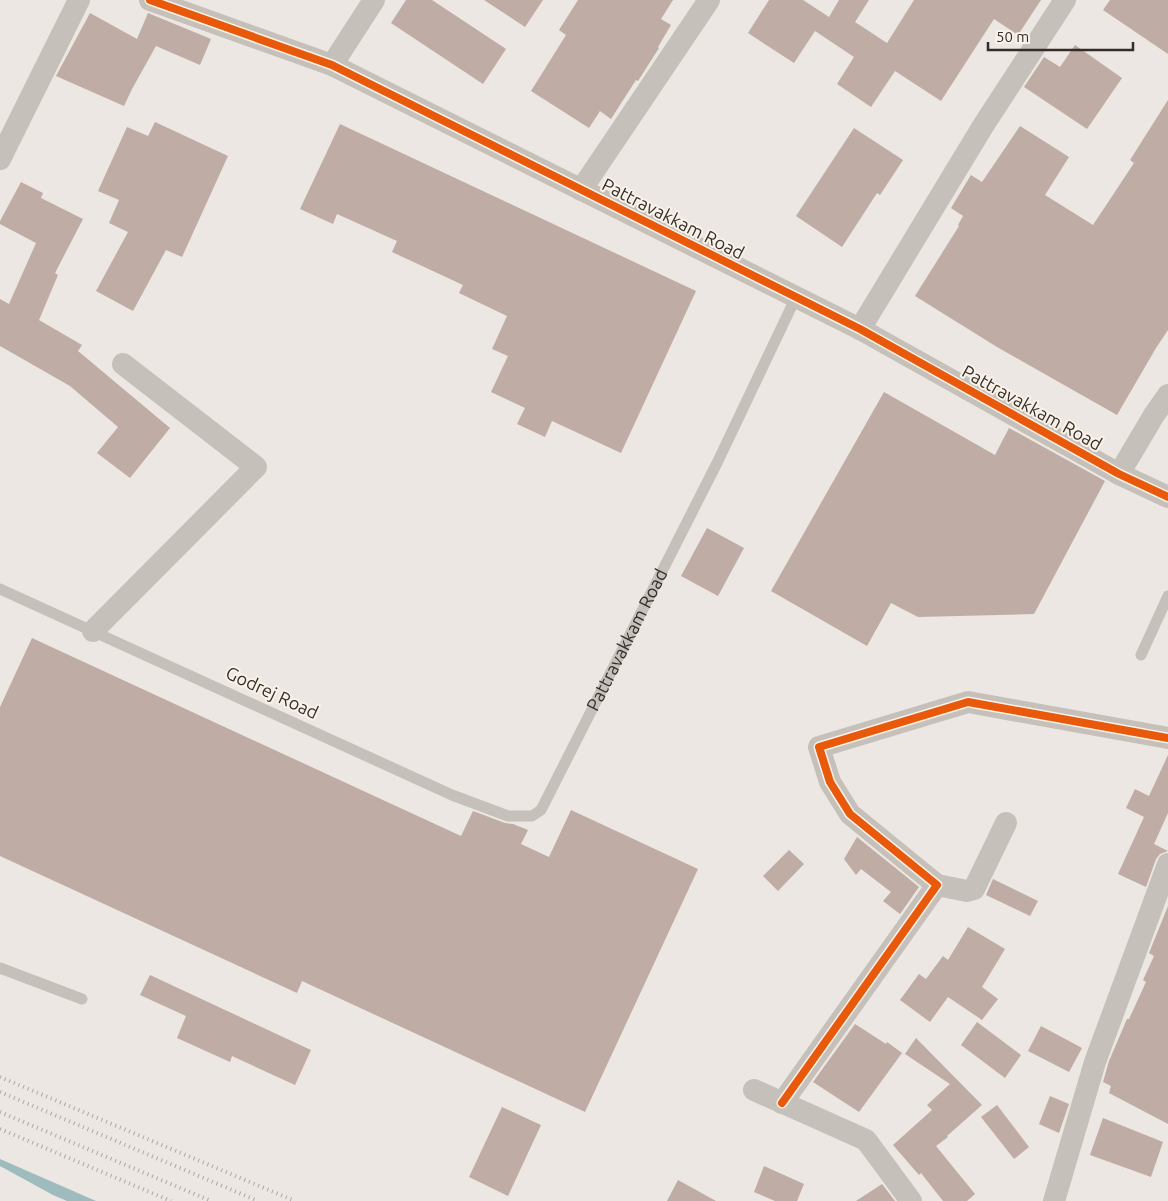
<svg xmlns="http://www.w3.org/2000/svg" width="1168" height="1201" font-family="Ubuntu,sans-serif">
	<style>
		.water { fill: #9ebcbd }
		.building { fill: #bfaca4 }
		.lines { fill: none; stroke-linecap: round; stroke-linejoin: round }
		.service { stroke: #c6c0ba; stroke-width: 11 }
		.minor { stroke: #c6c0ba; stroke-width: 22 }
		.rail { stroke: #ada8a5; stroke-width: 4; stroke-dasharray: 1 4; stroke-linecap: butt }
		.cycleway-casing { stroke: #f9f2e9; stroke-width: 11 }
		.cycleway { stroke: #e8590c; stroke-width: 8 }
		.labels { text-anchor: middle; stroke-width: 4; stroke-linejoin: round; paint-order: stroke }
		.street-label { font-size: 18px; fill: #362d29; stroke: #f9f2e9 }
	</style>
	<rect width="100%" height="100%" fill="#ece7e2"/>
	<!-- water -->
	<polygon class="water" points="0,1159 96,1201 67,1201 53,1195 0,1166"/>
	<!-- building -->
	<g class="building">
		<polygon points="406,0 432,0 506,49 483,84 391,23"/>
		<polygon points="484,0 543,0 525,27"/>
		<polygon points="578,0 673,0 661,19 671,25 658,47 659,48 638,81 636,80 611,119 600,111 589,128 531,91 566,35 559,30"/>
		<polygon points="769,0 803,0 829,17 839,0 869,0 855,22 887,43 914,0 1041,0 1018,35 994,19 941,101 895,71 871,107 837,84 854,57 815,31 794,63 748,33"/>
		<polygon points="1110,0 1168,0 1168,54 1103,10"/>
		<polygon points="90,13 137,39 148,13 211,39 200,65 156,46 132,89 124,106 56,76"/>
		<polygon points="1075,45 1122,78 1087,129 1024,87 1044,57 1060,67"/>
		<polygon points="1168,100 1168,330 1156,348 1117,415 997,347 915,296 959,226 958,225 963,216 951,208 971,175 982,182 1020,126 1069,157 1045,195 1093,225 1134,163 1130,160"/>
		<polygon points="155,122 228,156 182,257 166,250 133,311 96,291 128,232 109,223 119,200 98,191 127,127 148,136"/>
		<polygon points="340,124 696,291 621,453 552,421 545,437 517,424 525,408 491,392 508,356 492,349 507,316 459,293 463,285 392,252 397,241 337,214 333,224 300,209"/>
		<polygon points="854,128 903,160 880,195 877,193 842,247 796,216"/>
		<polygon points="21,182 43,193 41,198 83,219 55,273 58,275 39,320 82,345 78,351 170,428 130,478 97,453 118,427 70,386 0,346 0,299 9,304 36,243 0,224 0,221"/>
		<polygon points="884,392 995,455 1009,428 1105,481 1034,614 918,617 891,603 867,646 771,591"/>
		<polygon points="707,528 744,548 718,596 681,576"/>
		<polygon points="32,638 461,836 473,811 505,823 513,824 528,830 521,844 549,857 571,810 698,869 585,1112 302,981 297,993 0,856 0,707"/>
		<polygon points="1168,755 1168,813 1154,844 1168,851 1160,854 1156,859 1146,887 1118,874 1144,817 1126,808 1135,789 1149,796"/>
		<polygon points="857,837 919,887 900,914 883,901 891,892 861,869 856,875 844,859"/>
		<polygon points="789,850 804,864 778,891 763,876"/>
		<polygon points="993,879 1038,901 1030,916 986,895"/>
		<polygon points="1168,906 1168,1124 1109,1093 1111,1086 1103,1082 1109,1061 1127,1019 1129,1019 1146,982 1143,980 1154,956 1149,953"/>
		<polygon points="968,927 1005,949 982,987 998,999 982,1020 948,997 930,1022 900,1000 919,974 926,979 943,956 948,960"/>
		<polygon points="150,975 311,1050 295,1085 232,1056 230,1062 177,1038 186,1016 140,995"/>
		<polygon points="977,1022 1021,1055 1005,1078 961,1045"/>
		<polygon points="855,1024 886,1044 887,1042 902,1053 859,1112 813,1082"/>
		<polygon points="1041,1026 1082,1048 1069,1072 1028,1051"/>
		<polygon points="916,1038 982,1105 947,1136 948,1137 936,1146 975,1194 967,1201 943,1201 921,1173 919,1175 893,1145 932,1110 927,1105 950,1084 905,1054"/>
		<polygon points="1050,1096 1069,1104 1059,1133 1039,1124"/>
		<polygon points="997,1105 1029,1147 1014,1159 981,1117"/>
		<polygon points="502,1107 541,1125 508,1196 469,1177"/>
		<polygon points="1103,1118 1163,1142 1151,1177 1090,1155"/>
		<polygon points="764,1166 804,1184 797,1201 775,1201 754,1192"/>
		<polygon points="678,1180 716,1201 667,1201"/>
		<polygon points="882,1184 895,1201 856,1201"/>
	</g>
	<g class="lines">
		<!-- service -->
		<g class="service">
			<path id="s1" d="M 0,589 L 452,795 L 508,816 L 532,816 L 541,810 L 718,461 L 796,297"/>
			<polyline points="1141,655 1168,596"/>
			<polyline points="0,968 82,999"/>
		</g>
		<!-- minor -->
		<g class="minor">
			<polyline points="150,0 332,65 860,329 1119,474 1168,497"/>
			<polyline points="332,65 374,0"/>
			<polyline points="0,159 79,0"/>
			<polyline points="581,190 709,0"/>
			<polyline points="860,329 983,126 1065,0"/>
			<polyline points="1119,474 1154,415 1168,395"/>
			<polyline points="93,631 256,467 123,364"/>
			<polyline points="937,885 967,891 974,889 1006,823"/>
			<polyline points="754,1090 866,1140 911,1201"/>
			<polyline points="782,1103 937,885 850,814 830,782 819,747 968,702 1168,738"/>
			<polyline points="1054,1201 1095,1062 1168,864"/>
		</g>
		<!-- rail -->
		<g class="rail">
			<polyline points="0,1077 295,1201"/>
			<polyline points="0,1092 258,1201"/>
			<polyline points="0,1112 211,1201"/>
			<polyline points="0,1129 171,1201"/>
		</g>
		<defs>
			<g id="cycleway">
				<polyline points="150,0 332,65 860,329 1119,474 1168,497"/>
				<polyline points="782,1103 937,885 850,814 830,782 819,747 968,702 1168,738"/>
			</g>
		</defs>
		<!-- cycleway casing -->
		<use href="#cycleway" class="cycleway-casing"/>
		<!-- cycleway -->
		<use href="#cycleway" class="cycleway"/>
	</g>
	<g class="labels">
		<!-- street labels -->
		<g class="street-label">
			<text transform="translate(673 219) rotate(27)" y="6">Pattravakkam Road</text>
			<text transform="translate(1032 408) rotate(29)" y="6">Pattravakkam Road</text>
			<text dy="6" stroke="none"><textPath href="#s1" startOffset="782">Pattravakkam Road</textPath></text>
			<text transform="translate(272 693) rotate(25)" y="6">Godrej Road</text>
		</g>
	</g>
	<!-- scale -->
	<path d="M988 42v8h145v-8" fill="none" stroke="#362d29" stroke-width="2.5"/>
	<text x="996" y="42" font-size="15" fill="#362d29" stroke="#f9f2e9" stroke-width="4" paint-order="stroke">50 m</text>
</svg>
